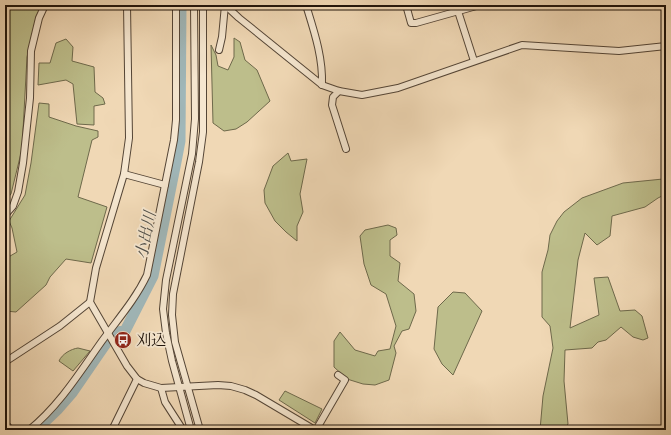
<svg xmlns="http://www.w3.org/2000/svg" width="671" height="435" font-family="'EB Garamond','Noto Serif JP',serif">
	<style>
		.green { fill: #bdbe8b; stroke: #6e694b }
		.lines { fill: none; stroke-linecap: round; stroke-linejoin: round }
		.river { stroke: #a0b7b9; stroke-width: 11 }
		.minor-casing { stroke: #544536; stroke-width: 8 }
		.minor { stroke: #f5e6cf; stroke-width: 6 }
		.labels { text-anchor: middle; stroke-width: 3.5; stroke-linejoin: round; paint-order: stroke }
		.poi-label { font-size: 15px; fill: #20140b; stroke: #f5e6cf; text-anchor: start }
		.water-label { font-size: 16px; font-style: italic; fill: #4d4d48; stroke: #f5e6cf }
	</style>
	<rect width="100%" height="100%" fill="#f0d8b5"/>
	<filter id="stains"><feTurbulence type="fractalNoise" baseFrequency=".005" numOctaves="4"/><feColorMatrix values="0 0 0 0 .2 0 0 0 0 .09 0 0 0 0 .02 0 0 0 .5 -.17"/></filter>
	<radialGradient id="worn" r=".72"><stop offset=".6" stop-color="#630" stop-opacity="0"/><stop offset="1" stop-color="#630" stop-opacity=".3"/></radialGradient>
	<!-- green -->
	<g class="green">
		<polygon points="5,5 42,5 36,17 27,57 22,149 11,194 5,201"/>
		<polygon points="234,38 240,42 245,60 257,70 270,101 247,122 236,129 224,131 213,123 211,45 216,55 218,66 228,70 234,57"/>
		<polygon points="66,39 73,47 72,61 94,67 95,92 103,98 105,104 94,106 94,125 77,124 73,84 66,80 38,85 39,63 50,63 56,43"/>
		<polygon points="39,103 49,104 49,117 76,126 98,131 98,137 92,140 78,197 107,207 91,263 66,259 50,277 46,285 16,312 5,311 5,259 17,252 12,228 9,221 25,195 31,163"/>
		<polygon points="288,153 291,161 307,159 300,194 303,212 297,226 297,241 286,232 275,221 265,203 264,190 273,166"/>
		<polygon points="663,179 666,186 666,194 658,198 645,207 612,216 610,236 597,245 585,233 578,260 570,328 599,315 594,278 608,277 620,311 635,310 642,316 648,338 643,340 633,337 621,327 606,340 598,342 592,348 565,350 564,381 568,424 564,430 540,430 543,396 553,348 550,326 542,317 542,272 548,250 550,235 557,221 564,212 582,198 623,183"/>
		<polygon points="388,225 396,228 397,235 390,240 390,256 400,263 398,281 414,294 416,311 409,329 402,331 394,346 396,353 389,380 375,385 363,384 347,379 334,367 334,341 340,332 355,350 375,356 378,351 390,349 396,326 386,294 371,285 364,264 360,236 365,230"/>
		<polygon points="453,292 465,293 482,311 453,375 442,364 434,349 438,307"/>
		<path d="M 78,348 L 90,351 L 73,371 L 59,361 C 62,354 71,349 78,348 Z"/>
		<polygon points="285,391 322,409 315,423 279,400"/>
	</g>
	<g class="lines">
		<!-- river -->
		<polyline class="river" points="36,430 58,409 72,393 107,342 117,332 125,331 153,276 176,162 180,141 181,5"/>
		<defs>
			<g id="minor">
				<polyline points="127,5 129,138 124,174 96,268 90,302 127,366 137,379 144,383 161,388 218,385 231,386 245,390 256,395 315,430"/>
				<polyline points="225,5 239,18 322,85 339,91 362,95 398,88 522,45 619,51 666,46"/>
				<path d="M 306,5 C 314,31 323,57 322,85"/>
				<polyline points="406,5 411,23 416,23 480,5"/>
				<polyline points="456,5 474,61"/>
				<polyline points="219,50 222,37 225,5"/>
				<polyline points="339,91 333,97 332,105 346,149"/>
				<polyline points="124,174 165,185"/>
				<polyline points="5,215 13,206 18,192 23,163 30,98 31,51 39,18 45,5"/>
				<polyline points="5,362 60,326 90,302"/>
				<polyline points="161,388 165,402 183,430"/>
				<polyline points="5,423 11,430"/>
				<path d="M 29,430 C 59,406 80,372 102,341 C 118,319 135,300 147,275 L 174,140 L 176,120 L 176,5"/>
				<polyline points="112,430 137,379"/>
				<polyline points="191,430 172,361 166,333 163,309 166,280 192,154 195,119 194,5"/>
				<polyline points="200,430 175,342 172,315 173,294 199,162 203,132 203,5"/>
				<polyline points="316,430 345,380 338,375"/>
			</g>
		</defs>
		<!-- minor casing -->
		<use href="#minor" class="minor-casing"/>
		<!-- minor -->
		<use href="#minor" class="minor"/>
	</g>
	<!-- icons -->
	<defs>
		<symbol id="bus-disc" viewBox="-11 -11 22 22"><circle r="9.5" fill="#8f2418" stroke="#f5e6cf"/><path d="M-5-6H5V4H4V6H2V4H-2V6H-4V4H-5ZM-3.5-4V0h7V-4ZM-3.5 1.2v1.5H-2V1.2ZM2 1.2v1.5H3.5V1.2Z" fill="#fff"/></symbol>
	</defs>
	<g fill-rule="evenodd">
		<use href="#bus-disc" x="113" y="330" width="20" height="20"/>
	</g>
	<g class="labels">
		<!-- poi labels -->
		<g class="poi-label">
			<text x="136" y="345">刈込</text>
		</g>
		<!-- water labels -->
		<g class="water-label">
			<text transform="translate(145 235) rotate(-79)" y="6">小出川</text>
		</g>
	</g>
	<!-- margin -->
	<rect width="671" height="435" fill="none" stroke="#f0d8b5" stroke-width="20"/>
	<rect x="6" y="6" width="659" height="423" fill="none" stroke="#20140b" stroke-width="2"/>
	<rect x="10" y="10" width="651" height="415" fill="none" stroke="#20140b"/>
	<rect width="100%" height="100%" filter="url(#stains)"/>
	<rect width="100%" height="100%" fill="url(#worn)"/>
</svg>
